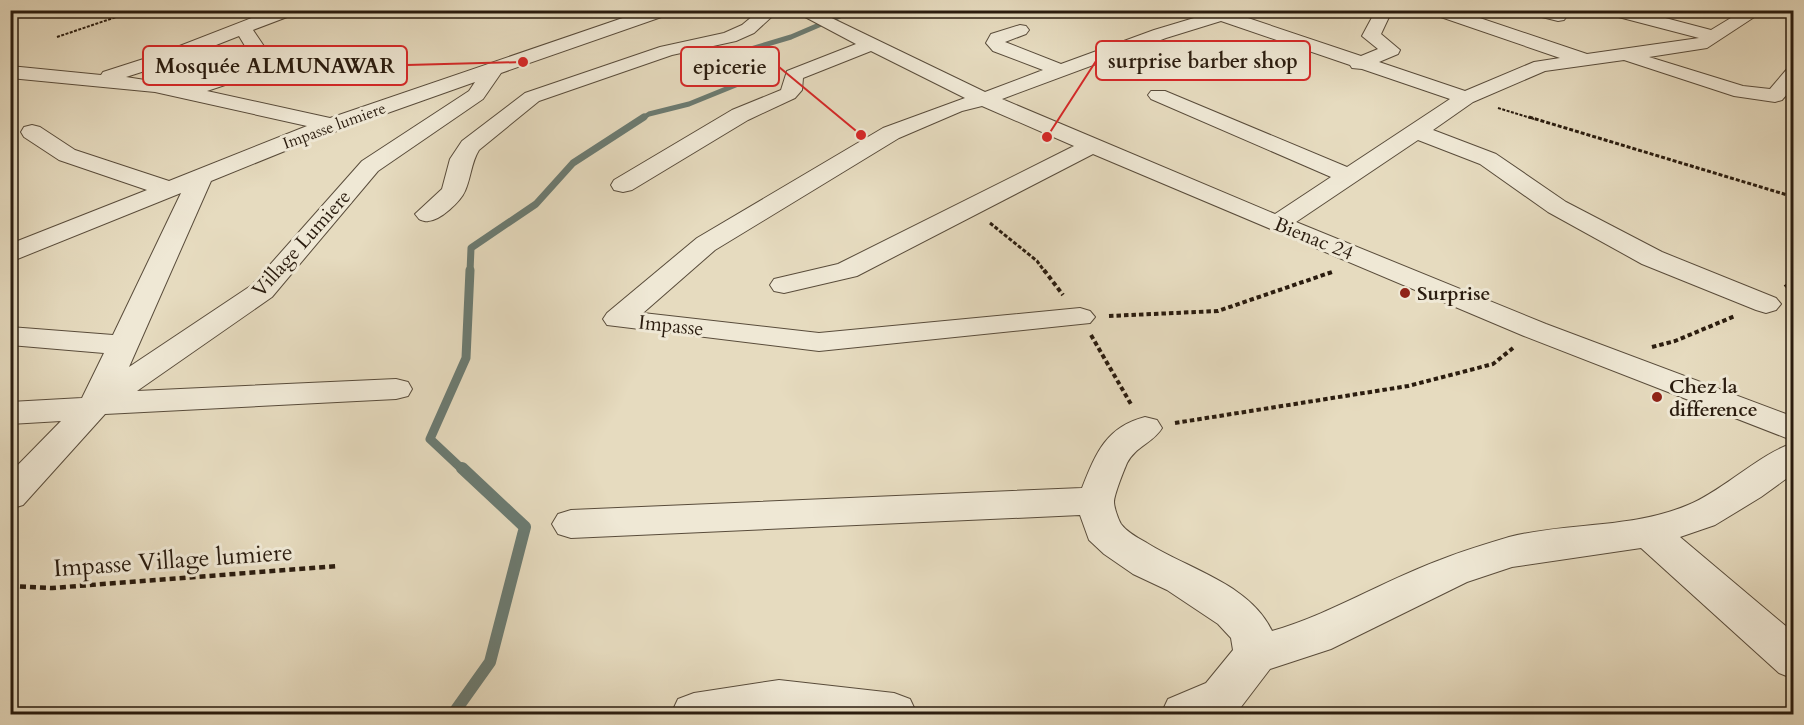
<svg xmlns="http://www.w3.org/2000/svg" width="1804" height="725" font-family="Cardo,serif">
	<style>
		.lines { fill: none; stroke-linecap: round; stroke-linejoin: round }
		.stream-far3 { stroke: #6b7b72; stroke-width: 5 }
		.stream-far2 { stroke: #6b7b72; stroke-width: 7 }
		.stream-far1 { stroke: #6b7b72; stroke-width: 9 }
		.stream { stroke: #6b7b72; stroke-width: 12 }
		.minor-casing { stroke: #594c3b; stroke-width: 2 }
		.path-far3 { stroke: #2a1c0f; stroke-width: 2; stroke-dasharray: 3 1.5; stroke-linecap: butt }
		.path-far2 { stroke: #2a1c0f; stroke-width: 3; stroke-dasharray: 4 2; stroke-linecap: butt }
		.path-far1 { stroke: #2a1c0f; stroke-width: 4; stroke-dasharray: 4.5 3; stroke-linecap: butt }
		.path { stroke: #2a1c0f; stroke-width: 4.5; stroke-dasharray: 6 4; stroke-linecap: butt }
		.minor { fill: #efe8d5; fill-rule: evenodd }
		.poi-dot { fill: #8f2418; stroke: #efe8d5; stroke-width: 2 }
		.labels { text-anchor: middle; stroke-width: 6; stroke-linejoin: round; paint-order: stroke }
		.far-street-label { font-size: 16px; fill: #2a1c0f; stroke: #efe8d5 }
		.street-label { font-size: 20px; fill: #2a1c0f; stroke: #efe8d5 }
		.poi-label { font-size: 20px; font-weight: bold; fill: #2a1c0f; stroke: #efe8d5; text-anchor: start }
		.near-street-label { font-size: 24px; fill: #2a1c0f; stroke: #efe8d5 }
		.leader { fill: none; stroke: #d62828; stroke-width: 2 }
		.callout-dot { fill: #d62828; stroke: #efe8d5; stroke-width: 2 }
		.callout { fill: #efe8d5; stroke: #d62828; stroke-width: 2 }
		.callout-label { font-size: 21px; text-anchor: middle; font-weight: bold; fill: #2a1c0f }
	</style>
	<rect width="100%" height="100%" fill="#e6dbbf"/>
	<filter id="stains"><feTurbulence type="fractalNoise" baseFrequency=".00333" numOctaves="4"/><feColorMatrix values="0 0 0 0 .2 0 0 0 0 .09 0 0 0 0 .02 0 0 0 .5 -.17"/></filter>
	<radialGradient id="worn" r=".72"><stop offset=".6" stop-color="#630" stop-opacity="0"/><stop offset="1" stop-color="#630" stop-opacity=".3"/></radialGradient>
	<g class="lines">
		<!-- stream-far3 -->
		<polyline class="stream-far3" points="641,119 649,114 689,104 753,78 724,57 791,37 854,10"/>
		<!-- stream-far2 -->
		<polyline class="stream-far2" points="470,272 471,248 536,204 573,163 644,117"/>
		<!-- stream-far1 -->
		<polyline class="stream-far1" points="463,470 430,439 466,358 470,270"/>
		<!-- stream -->
		<polyline class="stream" points="453,714 490,662 525,527 462,468"/>
		<defs>
			<g id="minor">
				<path d="M 272,10 L 297,10 L 295,14 L 253,30 L 274,61 L 267,71 L 207,91 L 330,118 L 646,10 L 672,10 L 670,14 L 501,73 L 483,99 L 378,171 L 272,297 L 137,391 L 396,379 L 408,382 L 412,389 L 408,396 L 396,399 L 105,414 L 23,505 L 10,509 L 10,473 L 61,421 L 10,424 L 10,402 L 82,398 L 104,353 L 10,345 L 10,327 L 113,335 L 181,193 L 10,262 L 10,244 L 147,190 L 59,160 L 24,137 L 21,132 L 24,127 L 32,125 L 40,127 L 75,150 L 169,181 L 307,126 L 155,92 L 10,78 L 10,66 L 101,75 L 103,72 L 159,54 ZM 239,36 L 254,61 L 253,63 L 183,86 L 126,77 L 173,62 ZM 475,82 L 469,91 L 362,161 L 252,285 L 129,367 L 211,181 L 317,138 Z"/>
				<path d="M 760,10 L 779,10 L 754,33 L 736,41 L 672,55 L 539,101 L 479,150 C 471,163 471,178 465,191 C 461,201 440,221 428,221 C 427,222 420,220 419,219 L 415,214 L 442,189 L 450,159 L 462,141 L 525,93 L 660,47 L 724,33 L 742,25 Z"/>
				<path d="M 792,10 L 815,10 L 985,92 L 1043,70 L 993,51 L 986,43 L 991,34 L 1020,25 L 1026,26 L 1029,30 L 1026,34 L 1005,42 L 1061,64 L 1154,30 L 1204,15 L 1198,10 L 1224,10 L 1361,56 L 1378,49 L 1362,36 L 1376,10 L 1396,10 L 1389,17 L 1381,34 L 1400,50 L 1398,54 L 1379,62 L 1465,91 L 1534,62 L 1560,58 L 1432,14 L 1430,10 L 1456,10 L 1587,54 L 1699,38 L 1607,14 L 1605,10 L 1635,10 L 1711,30 L 1744,10 L 1765,10 L 1707,48 L 1649,57 L 1743,86 L 1770,89 L 1787,69 L 1794,67 L 1794,86 L 1782,100 L 1775,102 L 1734,96 L 1624,60 L 1545,71 L 1473,102 L 1433,130 L 1496,154 L 1566,202 L 1662,252 L 1776,298 L 1781,304 L 1776,310 L 1766,313 L 1756,310 L 1642,264 L 1548,212 L 1480,164 L 1418,140 L 1296,222 L 1546,324 L 1794,417 L 1794,441 L 1524,336 L 1093,154 L 857,276 L 784,293 L 774,291 L 770,285 L 774,279 L 838,264 L 1074,146 L 982,106 L 962,111 L 899,138 L 715,250 L 643,313 L 819,333 L 1080,308 L 1090,311 L 1095,317 L 1090,323 L 819,351 L 607,325 L 603,319 L 607,313 L 697,238 L 883,128 L 965,98 L 871,51 L 803,78 L 802,90 L 795,98 L 748,120 L 632,190 L 623,192 L 614,190 L 611,185 L 614,180 L 732,110 L 781,90 L 787,71 L 856,44 ZM 1221,21 L 1350,65 L 1352,68 L 1362,69 L 1450,99 L 1347,167 L 1165,91 L 1151,91 L 1148,95 L 1151,99 L 1331,177 L 1275,214 L 1002,99 L 1166,38 Z"/>
				<polygon points="998,10 988,16 982,15 979,11"/>
				<polygon points="1528,10 1564,12 1567,16 1564,20 1558,21 1530,14"/>
				<path d="M 1145,417 L 1157,420 L 1162,428 C 1153,443 1136,446 1127,463 C 1124,470 1114,495 1114,502 C 1114,507 1118,519 1121,524 C 1127,532 1138,538 1147,543 C 1188,569 1250,584 1272,631 C 1331,614 1383,581 1440,560 C 1462,551 1486,544 1509,537 C 1568,522 1631,529 1688,505 C 1723,491 1760,453 1794,443 L 1794,473 L 1761,497 L 1715,525 L 1680,537 L 1794,633 L 1794,679 L 1779,673 L 1641,548 L 1512,567 L 1467,582 L 1331,649 L 1270,669 L 1238,711 L 1231,714 L 1161,714 L 1168,699 L 1206,683 L 1233,650 L 1231,638 L 1218,624 L 1167,590 L 1133,574 L 1104,554 L 1089,540 L 1080,515 L 571,538 L 558,534 L 552,524 L 558,514 L 571,510 L 1082,488 C 1096,453 1106,427 1145,417 Z"/>
				<polygon points="779,680 894,693 910,699 917,714 671,714 678,699 694,693"/>
			</g>
		</defs>
		<!-- minor casing -->
		<use href="#minor" class="minor-casing"/>
		<!-- path-far3 -->
		<g class="path-far3">
			<polyline points="563,10 578,17"/>
			<polyline points="57,37 137,10"/>
			<polyline points="1498,108 1534,119"/>
		</g>
		<!-- path-far2 -->
		<g class="path-far2">
			<polyline points="1529,117 1794,197"/>
			<polyline points="990,223 1037,261 1045,272"/>
		</g>
		<!-- path-far1 -->
		<g class="path-far1">
			<polyline points="1044,270 1063,295"/>
			<polyline points="1785,287 1794,280"/>
			<polyline points="1109,316 1218,311 1332,272"/>
			<polyline points="1091,335 1132,406"/>
			<polyline points="1652,347 1675,341 1735,316"/>
			<polyline points="1175,423 1408,386 1493,364 1513,348"/>
		</g>
		<!-- path -->
		<polyline class="path" points="10,586 52,588 338,566"/>
		<!-- minor -->
		<use href="#minor" class="minor"/>
	</g>
	<!-- markers -->
	<g class="poi-dot">
		<circle cx="1405" cy="293" r="6"/>
		<circle cx="1657" cy="397" r="6"/>
	</g>
	<g class="labels">
		<!-- far-street labels -->
		<g class="far-street-label">
			<text transform="translate(334 125) rotate(-20)" y="6">Impasse lumiere</text>
		</g>
		<!-- street labels -->
		<g class="street-label">
			<text transform="translate(1314 238) rotate(22)" y="7">Bienac 24</text>
			<text transform="translate(301 243) rotate(-48)" y="7">Village Lumiere</text>
			<text transform="translate(671 325) rotate(6)" y="7">Impasse</text>
		</g>
		<!-- poi labels -->
		<g class="poi-label">
			<text x="1417" y="300">Surprise</text>
			<text x="1669" y="393">Chez la<tspan x="1669" dy="23">difference</tspan></text>
		</g>
		<!-- near-street labels -->
		<g class="near-street-label">
			<text transform="translate(173 560) rotate(-4)" y="8">Impasse Village lumiere</text>
		</g>
	</g>
	<!-- callouts -->
	<path class="leader" d="M1047 137L1096 61M523 62L407 65M861 135L779 67"/>
	<g class="callout-dot">
		<circle cx="1047" cy="137" r="6"/>
		<circle cx="523" cy="62" r="6"/>
		<circle cx="861" cy="135" r="6"/>
	</g>
	<g class="callout">
		<rect x="1096" y="41" width="214" height="39" rx="6"/>
		<rect x="143" y="46" width="264" height="39" rx="6"/>
		<rect x="681" y="47" width="98" height="39" rx="6"/>
	</g>
	<g class="callout-label">
		<text x="1203" y="68">surprise barber shop</text>
		<text x="275" y="73">Mosquée ALMUNAWAR</text>
		<text x="730" y="74">epicerie</text>
	</g>
	<!-- margin -->
	<rect width="1804" height="725" fill="none" stroke="#e6dbbf" stroke-width="36"/>
	<rect x="12" y="12" width="1780" height="701" fill="none" stroke="#2a1c0f" stroke-width="3"/>
	<rect x="18" y="18" width="1768" height="689" fill="none" stroke="#2a1c0f" stroke-width="1.5"/>
	<rect width="100%" height="100%" filter="url(#stains)"/>
	<rect width="100%" height="100%" fill="url(#worn)"/>
</svg>
